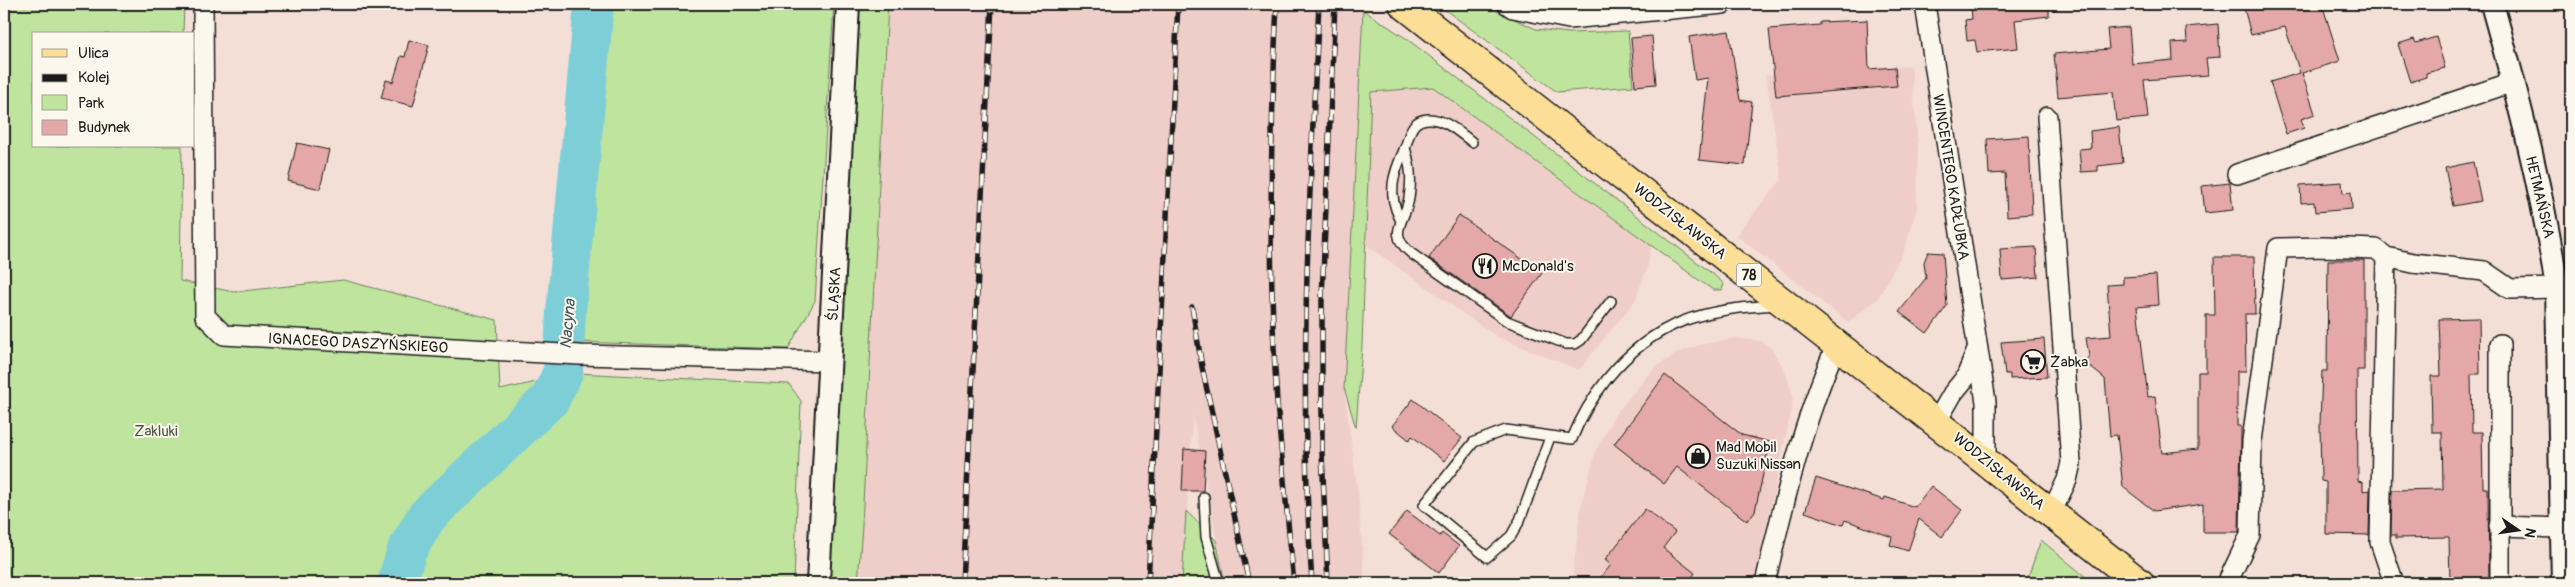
<svg xmlns="http://www.w3.org/2000/svg" width="2575" height="587" font-family="Pangolin,sans-serif">
	<style>
		.built { fill: #efcec9 }
		.green { fill: #bee49e; stroke: #6d805d }
		.lines { fill: none; stroke-linecap: round; stroke-linejoin: round }
		.river { stroke: #7eced8; stroke-width: 40 }
		.building { fill: #e3a8a7; stroke: #1c1c1c }
		.service-casing { stroke: #1c1c1c; stroke-width: 12 }
		.minor-casing { stroke: #1c1c1c; stroke-width: 22 }
		.tertiary-casing { stroke: #1c1c1c; stroke-width: 26 }
		.primary-casing { stroke: #1c1c1c; stroke-width: 31 }
		.service { stroke: #fbf7ec; stroke-width: 9 }
		.minor { stroke: #fbf7ec; stroke-width: 19 }
		.tertiary { stroke: #fbf7ec; stroke-width: 22 }
		.primary { stroke: #fdde96; stroke-width: 28 }
		.rail-casing { stroke: #1c1c1c; stroke-width: 5.5 }
		.rail { stroke: #fbf7ec; stroke-width: 4; stroke-dasharray: 11; stroke-linecap: butt }
		.labels { text-anchor: middle; stroke-width: 4; stroke-linejoin: round; paint-order: stroke }
		.shield { fill: #fbf7ec; stroke: #5f5e5a; stroke-width: 1 }
		.shield-label { font-size: 14px; font-weight: bold; fill: #1c1c1c }
		.street-label { font-size: 15px; fill: #1c1c1c; stroke: #fbf7ec }
		.poi-label { font-size: 15px; fill: #1c1c1c; stroke: #fbf7ec; text-anchor: start }
		.park-label { font-size: 15px; fill: #4d5843; stroke: #fbf7ec }
		.water-label { font-size: 16px; font-style: italic; fill: #3e5a5e; stroke: #fbf7ec }
	</style>
	<rect width="100%" height="100%" fill="#f4dfd7"/>
	<filter id="ink" filterUnits="userSpaceOnUse"><feTurbulence type="fractalNoise" baseFrequency=".02" numOctaves="2"/><feDisplacementMap in="SourceGraphic" scale="10" xChannelSelector="R" yChannelSelector="G"/><feConvolveMatrix kernelMatrix="1 2 1 2 8 2 1 2 1" color-interpolation-filters="sRGB"/></filter>
	<g filter="url(#ink)">
		<!-- built -->
		<g class="built">
			<polygon points="888,4 1363,4 1344,388 1358,493 1365,583 1225,583 1193,416 1182,583 858,583"/>
			<polygon points="1911,66 1918,144 1917,208 1904,251 1877,300 1848,322 1736,235 1782,179 1766,75"/>
			<polygon points="1433,87 1651,245 1648,265 1635,301 1579,370 1497,337 1366,245 1370,92"/>
			<polygon points="1735,338 1761,341 1771,348 1784,368 1793,396 1792,408 1754,583 1572,583 1581,505 1596,450 1616,413 1654,368 1677,353 1699,345"/>
		</g>
		<!-- green -->
		<g class="green">
			<polygon points="4,4 184,4 183,34 34,34 34,146 182,146 180,281 234,292 343,280 497,320 500,390 577,373 789,384 801,401 794,583 4,583"/>
			<polygon points="588,4 834,4 815,301 788,349 576,342 584,205 569,211"/>
			<polygon points="860,4 888,4 862,525 858,583 829,583"/>
			<polygon points="1437,4 1482,4 1536,29 1569,33 1628,31 1633,86 1557,92"/>
			<polygon points="1363,10 1407,39 1714,275 1724,284 1722,290 1713,290 1696,278 1433,87 1371,92 1362,346 1356,428 1344,388"/>
			<polygon points="1186,511 1216,540 1225,583 1182,583"/>
			<polygon points="2041,540 2093,583 2026,583"/>
		</g>
		<g class="lines">
			<!-- river -->
			<polyline class="river" points="397,583 407,550 427,516 550,399 563,372 566,312 594,4"/>
		</g>
		<!-- building -->
		<g class="building">
			<polygon points="1980,4 2049,4 2049,16 2015,20 2018,48 1977,52 1975,40 1967,41 1965,20 1972,19 1971,5"/>
			<polygon points="2243,4 2322,4 2340,61 2302,73 2315,114 2301,119 2304,128 2286,134 2270,82 2300,73 2285,27 2251,35"/>
			<polygon points="1867,20 1869,69 1895,67 1897,86 1776,96 1769,29 1820,25 1820,22"/>
			<polygon points="2218,24 2220,57 2206,58 2208,75 2144,80 2148,118 2116,121 2113,92 2058,97 2054,54 2109,49 2107,29 2129,27 2132,64 2173,60 2172,43 2187,42 2186,27"/>
			<polygon points="1729,31 1740,100 1752,102 1745,165 1699,160 1708,78 1695,80 1689,37"/>
			<polygon points="1652,36 1656,84 1635,86 1631,38"/>
			<polygon points="2436,37 2445,68 2426,73 2426,77 2410,82 2398,44 2414,39 2416,43"/>
			<polygon points="409,40 429,45 413,106 381,98 386,80 393,82 401,56 405,57"/>
			<polygon points="2119,127 2123,163 2098,166 2098,171 2081,172 2079,149 2091,148 2090,131"/>
			<polygon points="2029,136 2032,214 2007,216 2005,173 1989,174 1987,139"/>
			<polygon points="297,143 329,150 320,189 288,181"/>
			<polygon points="2473,162 2481,201 2453,206 2445,168"/>
			<polygon points="2342,182 2343,193 2351,192 2352,209 2315,212 2314,202 2301,203 2300,185"/>
			<polygon points="2230,183 2233,210 2205,213 2202,186"/>
			<polygon points="1459,215 1542,273 1511,316 1429,258"/>
			<polygon points="2036,247 2038,277 2002,280 2000,249"/>
			<polygon points="1928,252 1943,253 1947,306 1927,333 1899,312 1926,278 1924,262"/>
			<polygon points="2214,257 2254,257 2255,314 2245,314 2246,371 2237,371 2237,426 2241,426 2241,437 2239,532 2203,532 2203,504 2154,511 2123,487 2117,435 2110,436 2105,379 2084,362 2089,356 2086,338 2111,336 2107,285 2123,284 2123,277 2156,275 2158,305 2137,307 2148,397 2155,396 2162,453 2198,449 2198,372 2206,372 2206,315 2215,315"/>
			<polygon points="2328,260 2364,260 2364,370 2357,370 2358,481 2363,482 2363,491 2370,490 2369,535 2326,534 2326,482 2321,481 2320,424 2322,371 2327,371"/>
			<polygon points="2479,318 2480,374 2471,374 2472,432 2482,432 2483,488 2488,488 2489,583 2450,583 2449,537 2396,538 2396,535 2391,535 2392,490 2443,489 2442,432 2432,432 2431,376 2441,376 2439,319"/>
			<polygon points="2044,339 2047,377 2010,379 2010,374 2005,374 2001,342"/>
			<polygon points="1665,375 1742,435 1770,442 1755,511 1747,521 1677,467 1664,484 1614,444"/>
			<polygon points="1413,399 1462,438 1444,461 1412,436 1409,440 1392,426"/>
			<polygon points="1184,449 1205,451 1203,491 1182,491"/>
			<polygon points="1816,478 1884,500 1885,497 1915,507 1931,486 1962,510 1942,537 1919,519 1908,551 1890,545 1892,537 1845,520 1843,525 1805,512"/>
			<polygon points="1645,509 1675,532 1663,548 1695,573 1688,583 1596,583 1611,565 1605,560"/>
			<polygon points="1407,511 1440,536 1442,533 1459,546 1439,573 1389,534"/>
		</g>
		<g class="lines">
			<defs>
				<g id="service">
					<path d="M 1405,148 C 1411,166 1412,180 1409,198 C 1406,221 1385,233 1412,254 L 1507,321 L 1566,344 L 1575,344 L 1581,340 L 1611,301"/>
					<path d="M 1400,219 C 1387,193 1393,175 1404,150 C 1410,137 1409,120 1428,119 C 1444,118 1460,133 1472,142"/>
					<path d="M 1550,437 L 1520,520 L 1511,536 L 1487,557 L 1424,505 L 1474,442 L 1506,430 L 1572,439 C 1581,416 1592,398 1607,379 C 1655,320 1703,309 1777,305"/>
					<polyline points="1204,497 1206,537 1219,583"/>
				</g>
				<g id="minor">
					<polyline points="203,4 205,316 224,335 580,355 830,361"/>
					<polyline points="1507,4 1513,8 1569,19 1723,4"/>
					<polyline points="1925,4 1986,402 1986,460"/>
					<polyline points="2047,117 2071,463 2067,480 2051,513"/>
					<polyline points="2237,174 2513,82"/>
					<polyline points="2386,257 2380,542 2394,583"/>
					<polyline points="2500,344 2500,583"/>
					<polyline points="1937,421 1953,393 1966,377 1977,350"/>
					<polyline points="2499,526 2561,528"/>
					<path d="M 1765,583 C 1784,501 1803,421 1837,344"/>
					<polyline points="2227,583 2250,535 2252,441 2278,248 2323,247 2376,249 2386,257 2413,263 2484,271 2510,289 2557,288"/>
				</g>
				<g id="tertiary">
					<path d="M 2492,4 C 2518,97 2543,192 2557,288 L 2563,583"/>
					<polyline points="818,583 848,4"/>
				</g>
				<polyline id="primary" points="1403,4 2140,583"/>
			</defs>
			<!-- service casing -->
			<use href="#service" class="service-casing"/>
			<!-- minor casing -->
			<use href="#minor" class="minor-casing"/>
			<!-- tertiary casing -->
			<use href="#tertiary" class="tertiary-casing"/>
			<!-- primary casing -->
			<use href="#primary" class="primary-casing"/>
			<!-- service -->
			<use href="#service" class="service"/>
			<!-- minor -->
			<use href="#minor" class="minor"/>
			<!-- tertiary -->
			<use href="#tertiary" class="tertiary"/>
			<!-- primary -->
			<use href="#primary" class="primary"/>
			<defs>
				<g id="rail">
					<path d="M 1277,4 C 1270,136 1268,270 1277,402 C 1282,462 1288,523 1294,583"/>
					<polyline points="1192,307 1202,367 1249,583"/>
					<polyline points="962,583 992,4"/>
					<polyline points="1148,583 1178,4"/>
					<path d="M 1312,583 C 1298,390 1309,197 1319,4"/>
					<polyline points="1328,583 1322,453 1322,297 1335,4"/>
				</g>
			</defs>
			<!-- rail casing -->
			<use href="#rail" class="rail-casing"/>
			<!-- rail -->
			<use href="#rail" class="rail"/>
		</g>
	</g>
	<!-- icons -->
	<defs>
		<symbol id="restaurant-ring" viewBox="-11 -11 22 22"><circle r="9.5" fill="#fbf7ec" stroke="#1c1c1c" stroke-width="1.5"/><path d="M-5-6h1v4h1v-4h1v4h1v-4h1v5L-1.5 .5V6h-2V.5L-5-1ZM5-6V6H3V1.5H1.5Q1.5-4 5-6Z" fill="#1c1c1c"/></symbol>
		<symbol id="supermarket-ring" viewBox="-11 -11 22 22"><circle r="9.5" fill="#fbf7ec" stroke="#1c1c1c" stroke-width="1.5"/><path d="M-6-5.5h2.5l.6 2H6L4.5 2H-2.5L-4.4-4H-6ZM-1.5 3.2a1.3 1.3 0 1 0 .1 0ZM3 3.2a1.3 1.3 0 1 0 .1 0Z" fill="#1c1c1c"/></symbol>
		<symbol id="shop-ring" viewBox="-11 -11 22 22"><circle r="9.5" fill="#fbf7ec" stroke="#1c1c1c" stroke-width="1.5"/><path d="M-5-2.5h2.3a2.7 3.5 0 0 1 5.4 0H5L5.5 6h-11ZM-1.5-2.5h3a1.5 2.3 0 0 0-3 0Z" fill="#1c1c1c"/></symbol>
	</defs>
	<g fill-rule="evenodd">
		<use href="#restaurant-ring" x="1471" y="252" width="28" height="28"/>
		<use href="#supermarket-ring" x="2019" y="348" width="28" height="28"/>
		<use href="#shop-ring" x="1684" y="442" width="28" height="28"/>
	</g>
	<g class="labels">
		<!-- shield labels -->
		<rect class="shield" x="1736.5" y="263.5" width="25" height="23" rx="4"/>
		<g class="shield-label">
			<text x="1749" y="280">78</text>
		</g>
		<!-- street labels -->
		<g class="street-label">
			<text transform="translate(1951 177) rotate(81)" y="5">WINCENTEGO KADŁUBKA</text>
			<text transform="translate(2540 197) rotate(77)" y="5">HETMAŃSKA</text>
			<text transform="translate(1680 221) rotate(38)" y="5">WODZISŁAWSKA</text>
			<text transform="translate(834 294) rotate(-87)" y="5">ŚLĄSKA</text>
			<text transform="translate(358 343) rotate(3)" y="5">IGNACEGO DASZYŃSKIEGO</text>
			<text transform="translate(1999 471) rotate(39)" y="5">WODZISŁAWSKA</text>
		</g>
		<!-- poi labels -->
		<g class="poi-label">
			<text x="1502" y="271">McDonald's</text>
			<text x="2050" y="367">Żabka</text>
			<text x="1716" y="452">Mad Mobil<tspan x="1716" dy="17">Suzuki Nissan</tspan></text>
		</g>
		<!-- park labels -->
		<g class="park-label">
			<text x="156" y="436">Zakluki</text>
		</g>
		<!-- water labels -->
		<g class="water-label">
			<text transform="translate(567 324) rotate(-85)" y="6">Nacyna</text>
		</g>
	</g>
	<!-- margin -->
	<rect width="2575" height="587" fill="none" stroke="#fbf7ec" stroke-width="20"/>
	<rect x="10" y="10" width="2555" height="567" fill="none" stroke="#1c1c1c" stroke-width="2" filter="url(#ink)"/>
	<!-- legend -->
	<rect x="32" y="32" width="162" height="115" fill="#fbf7ec" stroke="#a29f99"/>
	<rect x="42" y="49" width="25" height="8" fill="#fdde96" stroke="#a29f99"/>
	<text x="78" y="58" font-size="15" fill="#1c1c1c">Ulica</text>
	<rect x="42" y="74" width="25" height="8" fill="#1c1c1c" stroke="#a29f99"/>
	<text x="78" y="82" font-size="15" fill="#1c1c1c">Kolej</text>
	<rect x="42" y="95" width="25" height="15" fill="#bee49e" stroke="#a29f99"/>
	<text x="78" y="108" font-size="15" fill="#1c1c1c">Park</text>
	<rect x="42" y="120" width="25" height="15" fill="#e3a8a7" stroke="#a29f99"/>
	<text x="78" y="132" font-size="15" fill="#1c1c1c">Budynek</text>
	<!-- north arrow -->
	<g transform="translate(2518 530) rotate(103)" stroke="#fbf7ec" stroke-width="4" paint-order="stroke">
	<path d="M0-4L9 19L0 12L-9 19Z" fill="#1c1c1c"/>
	<text y="-8" font-size="14" font-weight="bold" text-anchor="middle" fill="#1c1c1c">N</text>
	</g>
</svg>
